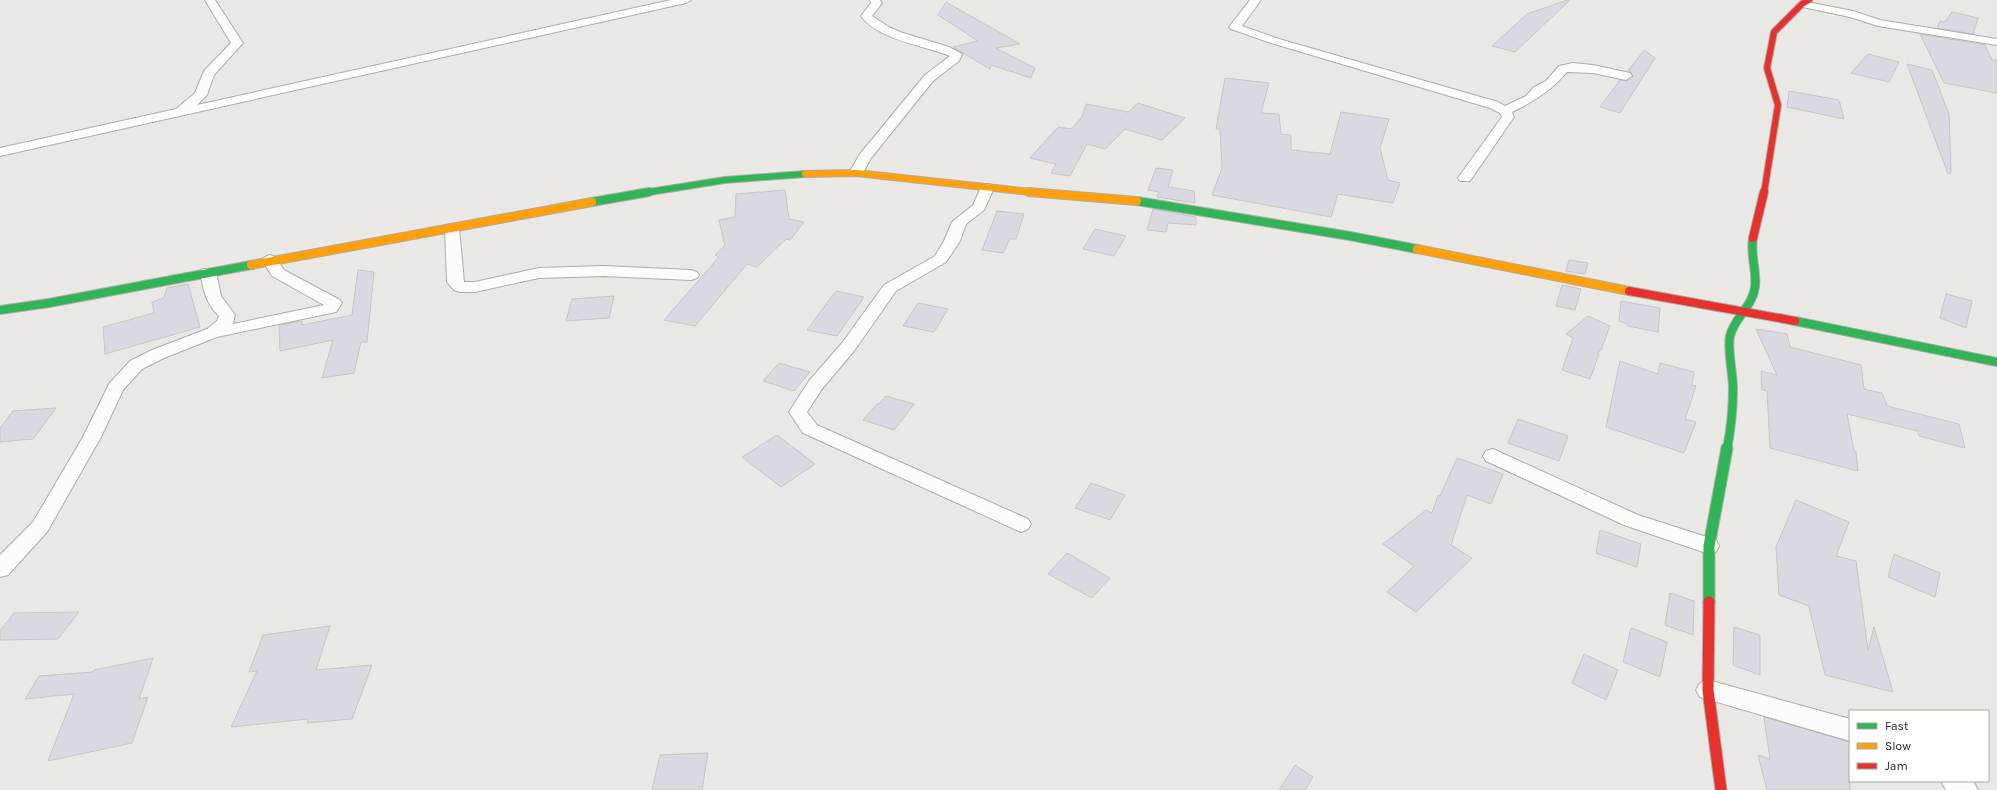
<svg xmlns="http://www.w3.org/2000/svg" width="1997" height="790" font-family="Karla,sans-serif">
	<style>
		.building { fill: #dad8e0; stroke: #c6c5c4 }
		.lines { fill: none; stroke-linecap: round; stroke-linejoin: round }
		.street-casing { stroke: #aeaca9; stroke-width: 2 }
		.fast-far2-casing { stroke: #aeaca9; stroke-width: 8 }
		.fast-far1-casing { stroke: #aeaca9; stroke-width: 10 }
		.fast-casing { stroke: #aeaca9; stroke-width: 13 }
		.slow-far1-casing { stroke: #aeaca9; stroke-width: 8 }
		.slow-casing { stroke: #aeaca9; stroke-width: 10 }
		.jam-far2-casing { stroke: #aeaca9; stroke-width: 8 }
		.jam-far1-casing { stroke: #aeaca9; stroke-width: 10 }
		.jam-casing { stroke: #aeaca9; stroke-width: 13 }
		.street { fill: #fcfcfb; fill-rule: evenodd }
		.fast-far2 { stroke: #30b455; stroke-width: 6 }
		.fast-far1 { stroke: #30b455; stroke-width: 8 }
		.fast { stroke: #30b455; stroke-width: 11 }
		.slow-far1 { stroke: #ff9f0a; stroke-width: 6 }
		.slow { stroke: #ff9f0a; stroke-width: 8 }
		.jam-far2 { stroke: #e5322d; stroke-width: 6 }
		.jam-far1 { stroke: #e5322d; stroke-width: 8 }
		.jam { stroke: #e5322d; stroke-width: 11 }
	</style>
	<rect width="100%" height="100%" fill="#eae8e4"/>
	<!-- building -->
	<g class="building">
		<polygon points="1567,0 1570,0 1515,52 1492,46 1527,14"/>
		<polygon points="946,2 1020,44 996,48 1035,68 1031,78 991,65 990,69 953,47 978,41 938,15"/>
		<polygon points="1952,12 1978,18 1973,34 1937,28 1940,21 1945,22"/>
		<polygon points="1920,34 1985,45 1992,60 1997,60 1997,93 1944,83"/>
		<polygon points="1644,50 1655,58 1620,113 1600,107 1620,80 1627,81 1633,77 1631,72 1628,71"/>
		<polygon points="1868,54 1899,62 1889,82 1851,73"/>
		<polygon points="1907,64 1932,70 1949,114 1951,173 1948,174"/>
		<polygon points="1225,78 1269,83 1261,113 1279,114 1281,134 1291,135 1291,150 1330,154 1341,112 1389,119 1380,148 1388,180 1400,183 1393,203 1338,194 1331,217 1212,195 1222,168 1220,129 1216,129"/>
		<polygon points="1789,91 1839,100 1844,119 1787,107"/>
		<polygon points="1138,103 1185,118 1162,140 1125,129 1105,149 1087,144 1070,176 1051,173 1056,164 1030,158 1058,127 1071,129 1082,117 1086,104 1128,112"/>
		<polygon points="1156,168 1173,170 1168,187 1194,191 1195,203 1157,197 1159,192 1148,190"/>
		<polygon points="785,190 789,219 804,222 790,240 786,239 757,267 747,264 695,326 664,320 719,257 715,255 725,246 719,220 735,217 736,194"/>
		<polygon points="1153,209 1196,217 1196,225 1168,223 1166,232 1147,230"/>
		<polygon points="997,211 1024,214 1016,239 1010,239 1003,253 982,250"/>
		<polygon points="1095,229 1126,236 1114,256 1083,249"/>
		<polygon points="1569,260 1588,263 1585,274 1566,271"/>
		<polygon points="358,270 374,272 367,342 361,342 354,373 322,378 333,340 280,351 279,325 302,321 302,325 352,315"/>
		<polygon points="188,284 200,327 105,354 103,327 154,313 152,302 164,298 167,288"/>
		<polygon points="1562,285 1581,289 1575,310 1556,306"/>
		<polygon points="836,291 864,297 837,336 807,330"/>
		<polygon points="1946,294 1972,301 1966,328 1940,318"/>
		<polygon points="614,296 609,318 566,321 572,299"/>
		<polygon points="1621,301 1660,308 1658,332 1628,326 1628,324 1619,321"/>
		<polygon points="918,303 948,309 934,332 903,326"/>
		<polygon points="1588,316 1610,326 1601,350 1597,353 1599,354 1590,379 1562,370 1573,338 1566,334"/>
		<polygon points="1756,329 1787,334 1790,347 1861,365 1864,389 1882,393 1887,406 1959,424 1965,448 1919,436 1918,431 1847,414 1854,451 1856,452 1858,471 1770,448 1767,391 1762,390 1761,371 1777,375"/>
		<polygon points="1620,361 1658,374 1660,363 1694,372 1692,385 1696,386 1685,419 1696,422 1684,453 1606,427"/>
		<polygon points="779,363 810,372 794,391 763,381"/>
		<polygon points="886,396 914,404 894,430 863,420 877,404 879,404"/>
		<polygon points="56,408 33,439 0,442 0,428 13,411"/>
		<polygon points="1518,419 1568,436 1559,461 1508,443"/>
		<polygon points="777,435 815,464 781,487 742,457"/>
		<polygon points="1457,458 1503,474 1491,504 1467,495 1451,545 1472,558 1416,612 1387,592 1414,566 1383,544 1426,510 1432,513 1438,495 1440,496"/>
		<polygon points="1091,483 1125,495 1110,520 1075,508"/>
		<polygon points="1796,500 1849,522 1836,556 1856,561 1868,650 1874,627 1893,692 1825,675 1809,606 1779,595 1776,547"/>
		<polygon points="1600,530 1641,544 1637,567 1596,553"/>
		<polygon points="1067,553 1110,578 1092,598 1048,574"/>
		<polygon points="1894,554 1940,573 1935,597 1888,577"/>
		<polygon points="1670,593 1694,601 1693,635 1665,625"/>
		<polygon points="79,612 58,639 0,640 0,631 14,613"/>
		<polygon points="330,626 316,670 372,665 352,719 307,723 308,719 231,727 257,671 249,672 263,635"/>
		<polygon points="1734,627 1760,635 1760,675 1733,665"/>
		<polygon points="1631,628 1667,642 1660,677 1623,662"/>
		<polygon points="1584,654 1618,670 1606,700 1572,683"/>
		<polygon points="153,658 139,699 148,697 132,743 48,761 74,694 25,699 39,676 93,672 94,670"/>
		<polygon points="1764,717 1850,742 1850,790 1767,790 1758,755 1770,759"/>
		<polygon points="708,753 702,790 652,790 660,755"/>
		<polygon points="1295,765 1313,777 1305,790 1279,790"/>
	</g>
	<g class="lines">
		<defs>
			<g id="street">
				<polygon points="205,0 215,0 243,43 214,75 207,95 197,105 671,0 691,0 686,3 0,156 0,148 176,109 195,93 204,71 231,43"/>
				<path d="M 870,0 L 880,0 L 882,3 L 872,16 L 889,27 L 900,32 L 949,47 L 962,54 L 959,61 L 933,81 L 871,158 L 861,176 L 851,176 L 849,173 L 860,154 L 925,75 L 950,56 C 923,45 878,40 861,16 L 871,3 Z"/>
				<path d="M 1250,0 L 1261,0 L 1242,26 L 1279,39 L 1498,102 L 1505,106 L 1526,96 L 1534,87 L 1546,81 L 1559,66 L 1573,63 L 1593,65 L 1630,73 L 1632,76 L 1626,80 L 1593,73 L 1567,72 C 1552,90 1533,102 1512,112 L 1514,117 L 1470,181 L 1460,181 L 1458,178 L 1502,117 L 1500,113 L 1490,108 L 1271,43 L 1231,29 L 1229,27 Z"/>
				<polygon points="1802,1 1853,11 1880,20 1997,39 1997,45 1878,26 1850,17 1798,6 1797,4"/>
				<polygon points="987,184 992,185 994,188 984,210 966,224 960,241 946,262 896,291 854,351 822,389 807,412 817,425 1028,519 1031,524 1028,529 1021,532 803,433 789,412 809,381 842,343 884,285 935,256 944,241 952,222 973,205 982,185"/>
				<polygon points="452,224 457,225 459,228 464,282 475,282 539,268 603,266 691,270 697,272 699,275 697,278 691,280 603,276 539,278 475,292 460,292 454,290 447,282 445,228 447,225"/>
				<path d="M 270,255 L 275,257 L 284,270 L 340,300 L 342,303 L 336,312 L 217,337 L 164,358 L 142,369 L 123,390 L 101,437 L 47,532 L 8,575 L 0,577 L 0,555 L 33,522 L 83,437 L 109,384 L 130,361 L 152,350 L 207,329 L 217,321 L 219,316 C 206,304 203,289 200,272 L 202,269 L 214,269 L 216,272 L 221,296 L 235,315 L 233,324 L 324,305 L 272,276 L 262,260 L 265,257 Z"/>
				<polygon points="1493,449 1638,515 1716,540 1719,546 1716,552 1709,554 1624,525 1486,461 1483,456 1486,451"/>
				<polygon points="1708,680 1850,719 1850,741 1700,697 1696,690 1700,683"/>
				<polygon points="1941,781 1973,781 1978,790 1946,790"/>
			</g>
			<polyline id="fast-far2" points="643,193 725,180 805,174"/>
			<g id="fast-far1">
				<polyline points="1137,201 1350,236 1417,249"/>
				<polyline points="592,202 649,192"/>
				<polyline points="0,310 49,303 251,265"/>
				<polyline points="1795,321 1997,362"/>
				<path d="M 1727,449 C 1731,429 1733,408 1733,388 C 1733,374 1727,348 1730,336 C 1734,318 1753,306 1755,287 C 1757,270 1750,255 1753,238"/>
			</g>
			<polyline id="fast" points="1709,602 1709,546 1727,448"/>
			<polyline id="slow-far1" points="805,174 856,173 1040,193"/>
			<g id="slow">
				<polyline points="1029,192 1137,201"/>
				<polyline points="1417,249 1629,291"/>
				<polyline points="251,265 592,202"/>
			</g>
			<polyline id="jam-far2" points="1764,193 1778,105 1767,68 1774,32 1802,4 1809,0"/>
			<g id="jam-far1">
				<polyline points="1753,238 1764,192"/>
				<polyline points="1629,291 1795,321"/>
			</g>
			<polyline id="jam" points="1709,602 1708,690 1721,790"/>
		</defs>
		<!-- street casing -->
		<use href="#street" class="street-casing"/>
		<!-- fast-far2 casing -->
		<use href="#fast-far2" class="fast-far2-casing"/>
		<!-- fast-far1 casing -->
		<use href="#fast-far1" class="fast-far1-casing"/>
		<!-- fast casing -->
		<use href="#fast" class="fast-casing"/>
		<!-- slow-far1 casing -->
		<use href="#slow-far1" class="slow-far1-casing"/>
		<!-- slow casing -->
		<use href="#slow" class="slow-casing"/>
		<!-- jam-far2 casing -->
		<use href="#jam-far2" class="jam-far2-casing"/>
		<!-- jam-far1 casing -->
		<use href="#jam-far1" class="jam-far1-casing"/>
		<!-- jam casing -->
		<use href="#jam" class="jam-casing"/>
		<!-- street -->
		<use href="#street" class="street"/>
		<!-- fast-far2 -->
		<use href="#fast-far2" class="fast-far2"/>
		<!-- fast-far1 -->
		<use href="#fast-far1" class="fast-far1"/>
		<!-- fast -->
		<use href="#fast" class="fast"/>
		<!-- slow-far1 -->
		<use href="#slow-far1" class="slow-far1"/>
		<!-- slow -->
		<use href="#slow" class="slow"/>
		<!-- jam-far2 -->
		<use href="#jam-far2" class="jam-far2"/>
		<!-- jam-far1 -->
		<use href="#jam-far1" class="jam-far1"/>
		<!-- jam -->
		<use href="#jam" class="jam"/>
	</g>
	<!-- legend -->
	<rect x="1849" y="710" width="140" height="72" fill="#ffffff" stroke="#a7a7a5"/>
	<rect x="1857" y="723" width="20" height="6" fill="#30b455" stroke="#a7a7a5"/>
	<text x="1885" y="730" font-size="12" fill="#24221f">Fast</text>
	<rect x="1857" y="743" width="20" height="6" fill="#ff9f0a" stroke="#a7a7a5"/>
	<text x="1885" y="750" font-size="12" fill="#24221f">Slow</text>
	<rect x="1857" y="763" width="20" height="6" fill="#e5322d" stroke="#a7a7a5"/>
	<text x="1885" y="770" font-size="12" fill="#24221f">Jam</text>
</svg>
